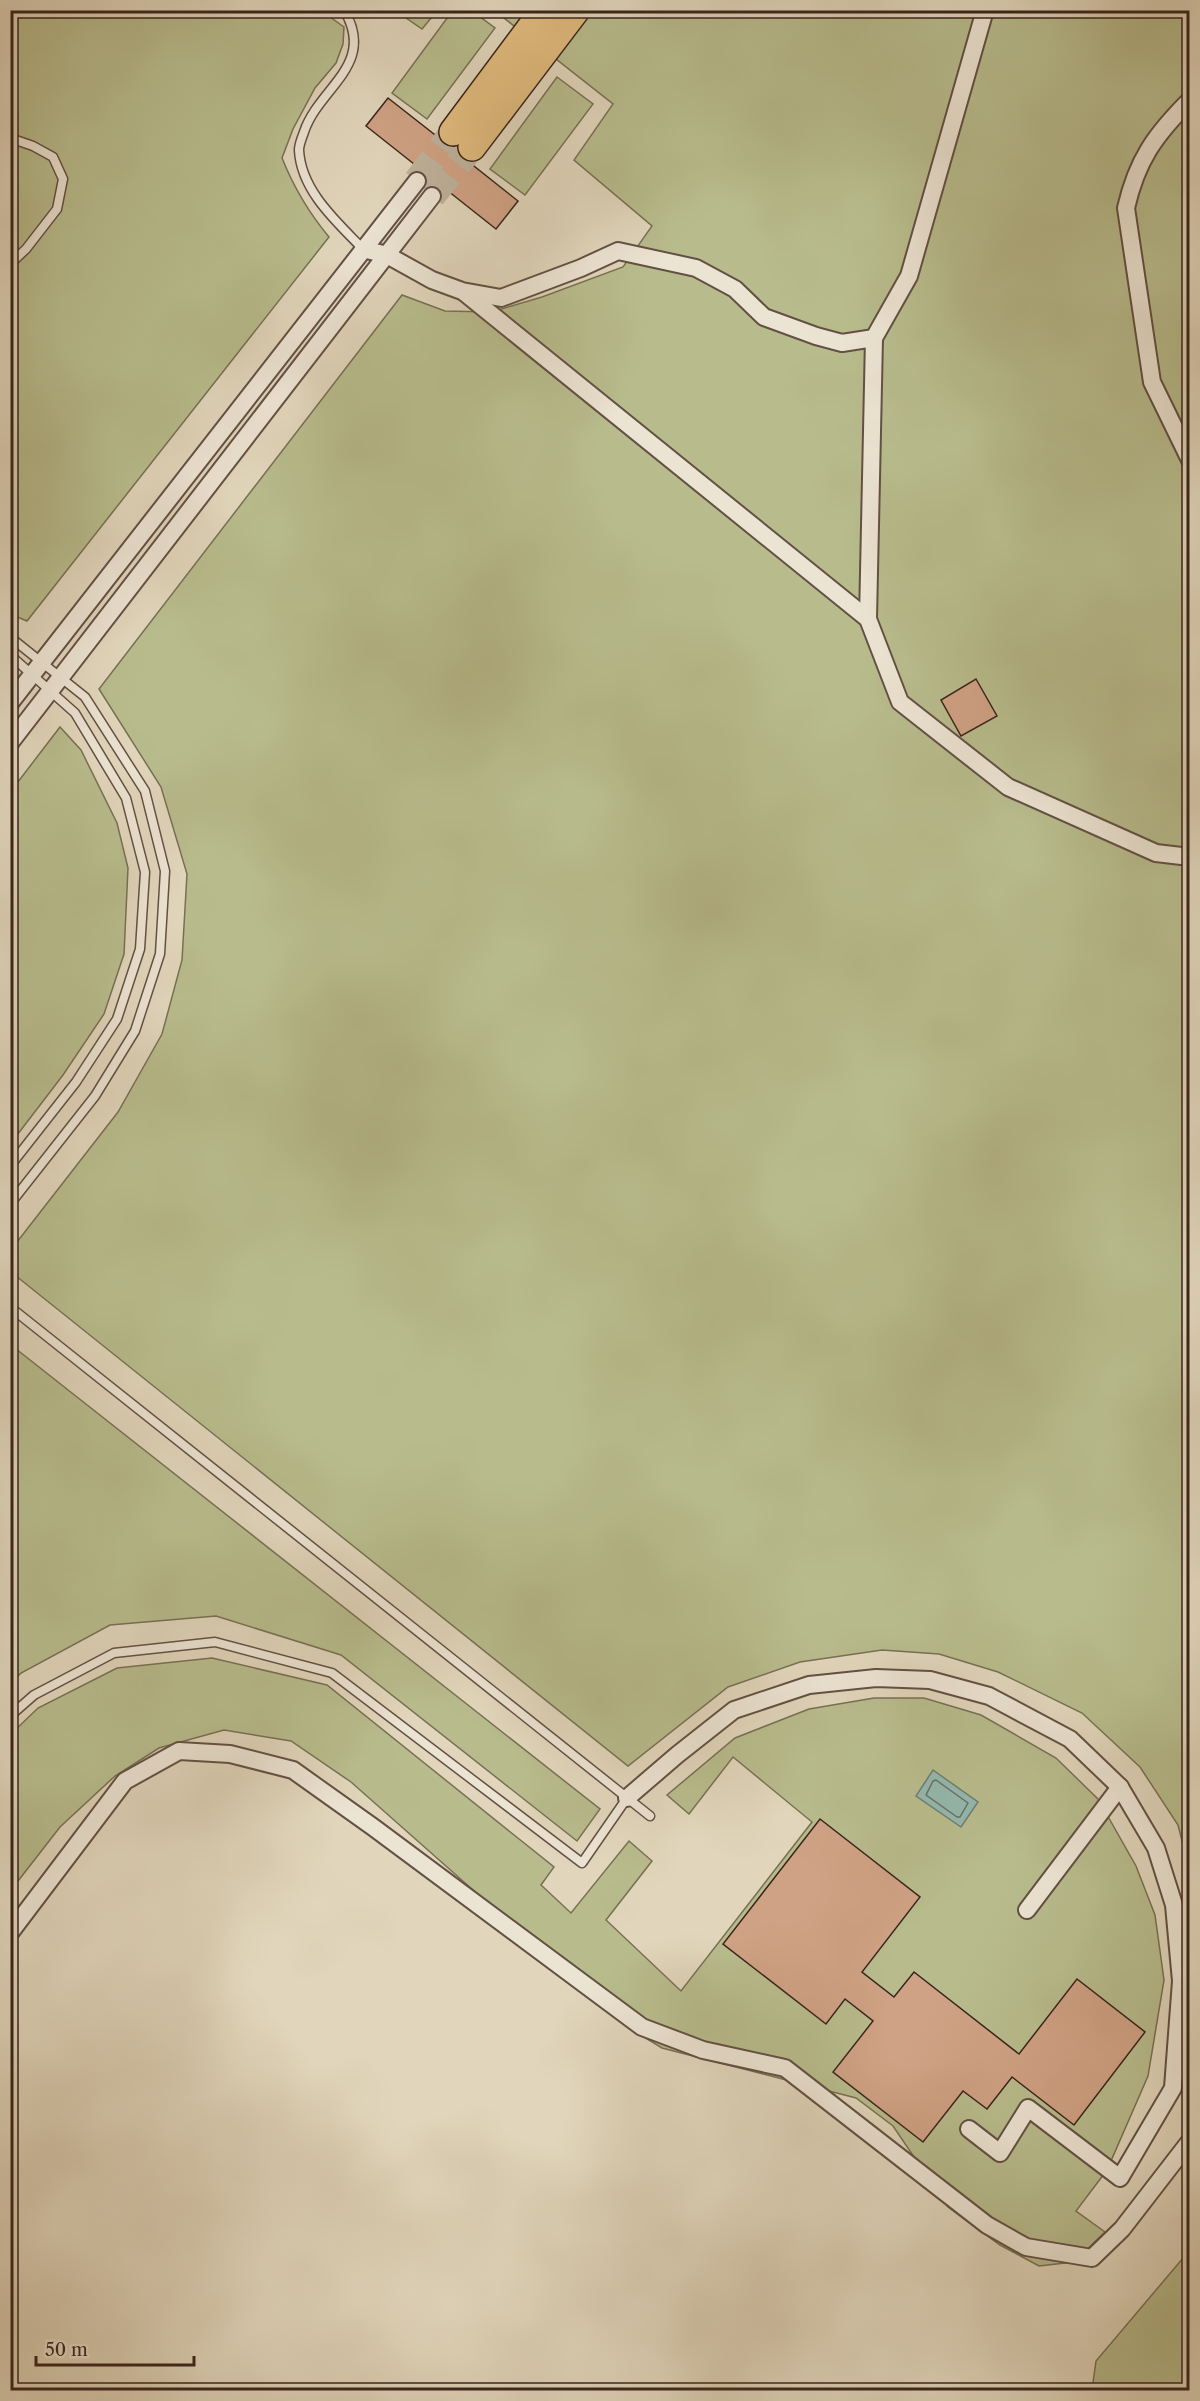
<svg xmlns="http://www.w3.org/2000/svg" width="1200" height="2401" font-family="'Libre Caslon Text',serif">
	<style>
		.green { fill: #b8bc8d; stroke: #787054; stroke-width: 1.5 }
		.water { fill: #94b9af; stroke: #707d74; stroke-width: 1.5 }
		.lines { fill: none; stroke-linecap: round; stroke-linejoin: round }
		.shore { stroke: #666e66; stroke-width: 1.5 }
		.building { fill: #d0a285; stroke: #39241c; stroke-width: 1.5 }
		.primary-tunnel { stroke: #bfb29c; stroke-width: 27; stroke-dasharray: 27 14; stroke-linecap: butt }
		.lane-casing { stroke: #635044; stroke-width: 11 }
		.street-casing { stroke: #635044; stroke-width: 20 }
		.primary-casing { stroke: #39241c; stroke-width: 30 }
		.lane { stroke: #ece4d3; stroke-width: 8 }
		.street { stroke: #ece4d3; stroke-width: 16 }
		.primary { stroke: #e0bb7e; stroke-width: 27 }
	</style>
	<rect width="100%" height="100%" fill="#e1d6bc"/>
	<filter id="stains"><feTurbulence type="fractalNoise" baseFrequency=".00333" numOctaves="4"/><feColorMatrix values="0 0 0 0 .2 0 0 0 0 .09 0 0 0 0 .02 0 0 0 .5 -.17"/></filter>
	<radialGradient id="worn" r=".72"><stop offset=".6" stop-color="#630" stop-opacity="0"/><stop offset="1" stop-color="#630" stop-opacity=".3"/></radialGradient>
	<!-- green -->
	<g class="green">
		<polygon points="453,10 472,11 495,28 427,119 392,93"/>
		<path d="M 10,11 L 328,11 L 326,14 L 344,27 L 343,44 L 336,63 L 315,88 L 293,129 L 282,158 C 294,188 309,213 329,237 L 27,621 L 10,614 Z"/>
		<polygon points="396,11 437,11 422,29"/>
		<polygon points="495,11 1189,11 1189,1868 1178,1825 1140,1767 1082,1713 998,1672 939,1654 882,1650 800,1662 728,1687 628,1766 11,1272 10,1251 118,1112 162,1034 182,960 187,874 161,787 99,689 402,295 445,311 491,312 542,297 623,267 652,226 574,160 613,104"/>
		<polygon points="557,77 593,104 525,195 490,169"/>
		<polygon points="60,727 81,750 117,823 128,868 124,954 104,1014 63,1075 11,1143 11,791"/>
		<polygon points="11,1345 600,1809 577,1841 341,1655 216,1616 110,1625 21,1673 11,1683"/>
		<polygon points="212,1658 327,1685 554,1867 541,1885 571,1913 629,1841 652,1861 606,1920 681,1991 812,1822 733,1757 689,1814 667,1795 735,1738 809,1709 874,1698 924,1698 981,1715 1056,1758 1098,1799 1136,1866 1155,1915 1164,1980 1148,2076 1107,2170 1076,2211 1105,2232 1074,2262 1039,2266 1000,2245 948,2207 893,2126 856,2098 662,2048 629,2028 351,1782 291,1741 224,1730 159,1748 115,1776 60,1827 11,1890 11,1734 38,1708 117,1668"/>
		<polygon points="1189,2251 1189,2390 1092,2390 1096,2361"/>
	</g>
	<!-- water -->
	<polygon class="water" points="933,1770 978,1802 961,1827 916,1796"/>
	<g class="lines">
		<!-- shore -->
		<polygon class="shore" points="936,1780 968,1803 960,1817 957,1817 926,1795 933,1781"/>
	</g>
	<!-- building -->
	<g class="building">
		<polygon points="388,98 439,138 443,144 457,153 462,159 470,163 518,201 496,229 366,126"/>
		<polygon points="976,679 997,716 961,736 941,700"/>
		<polygon points="820,1819 920,1897 862,1972 894,1997 914,1972 1019,2054 1077,1979 1145,2032 1074,2125 1012,2077 987,2109 963,2091 923,2142 833,2072 873,2021 845,1999 826,2024 723,1944"/>
	</g>
	<g class="lines">
		<!-- primary-tunnel -->
		<g class="primary-tunnel">
			<polyline points="417,181 453,132"/>
			<polyline points="432,196 472,147"/>
		</g>
		<defs>
			<g id="lane">
				<path d="M 344,10 C 377,65 319,87 304,132 C 302,138 299,144 299,150 C 301,191 337,222 363,249"/>
				<polyline points="10,138 33,146 53,157 63,179 57,209 26,249 10,264"/>
				<polyline points="10,637 85,697 145,791 165,871 160,954 135,1031 95,1096 10,1204"/>
				<polyline points="10,655 75,713 126,798 145,872 140,949 117,1019 76,1082 10,1166"/>
				<polyline points="10,1307 650,1816"/>
				<polyline points="10,1716 34,1695 114,1653 215,1642 332,1673 582,1863 627,1798"/>
			</g>
			<g id="street">
				<path d="M 1190,100 C 1155,135 1137,160 1126,208 L 1152,382 L 1190,460"/>
				<polyline points="363,249 387,255 432,280 462,291 501,298 581,268 618,251 696,268 735,289 764,317 816,336 842,343 874,338 909,276 985,10"/>
				<polyline points="465,293 868,619"/>
				<polyline points="874,338 868,619 900,702 1008,787 1156,853 1190,857"/>
				<polyline points="10,703 417,181"/>
				<polyline points="10,743 432,196"/>
				<polyline points="627,1798 677,1755 734,1710 809,1685 876,1678 930,1680 989,1696 1070,1739 1120,1787 1156,1848 1174,1905 1181,1981 1173,2088 1120,2178 1028,2108 1000,2153 969,2129"/>
				<polyline points="1027,1910 1120,1787"/>
				<polyline points="10,1933 125,1781 179,1751 230,1754 293,1770 373,1827 642,2027 703,2050 785,2068 987,2225 1026,2247 1092,2258 1122,2229 1190,2141"/>
			</g>
			<g id="primary">
				<polyline points="453,132 544,10"/>
				<polyline points="472,147 576,10"/>
			</g>
		</defs>
		<!-- lane casing -->
		<use href="#lane" class="lane-casing"/>
		<!-- street casing -->
		<use href="#street" class="street-casing"/>
		<!-- primary casing -->
		<use href="#primary" class="primary-casing"/>
		<!-- lane -->
		<use href="#lane" class="lane"/>
		<!-- street -->
		<use href="#street" class="street"/>
		<!-- primary -->
		<use href="#primary" class="primary"/>
	</g>
	<!-- margin -->
	<rect width="1200" height="2401" fill="none" stroke="#e1d6bc" stroke-width="36"/>
	<rect x="12" y="12" width="1176" height="2377" fill="none" stroke="#39241c" stroke-width="3"/>
	<rect x="18" y="18" width="1164" height="2365" fill="none" stroke="#39241c" stroke-width="1.5"/>
	<!-- scale -->
	<path d="M36 2356v9h158v-9" fill="none" stroke="#39241c" stroke-width="3"/>
	<text x="45" y="2356" font-size="18" fill="#39241c" stroke="#ece4d3" stroke-width="4.5" paint-order="stroke">50 m</text>
	<rect width="100%" height="100%" filter="url(#stains)"/>
	<rect width="100%" height="100%" fill="url(#worn)"/>
</svg>
